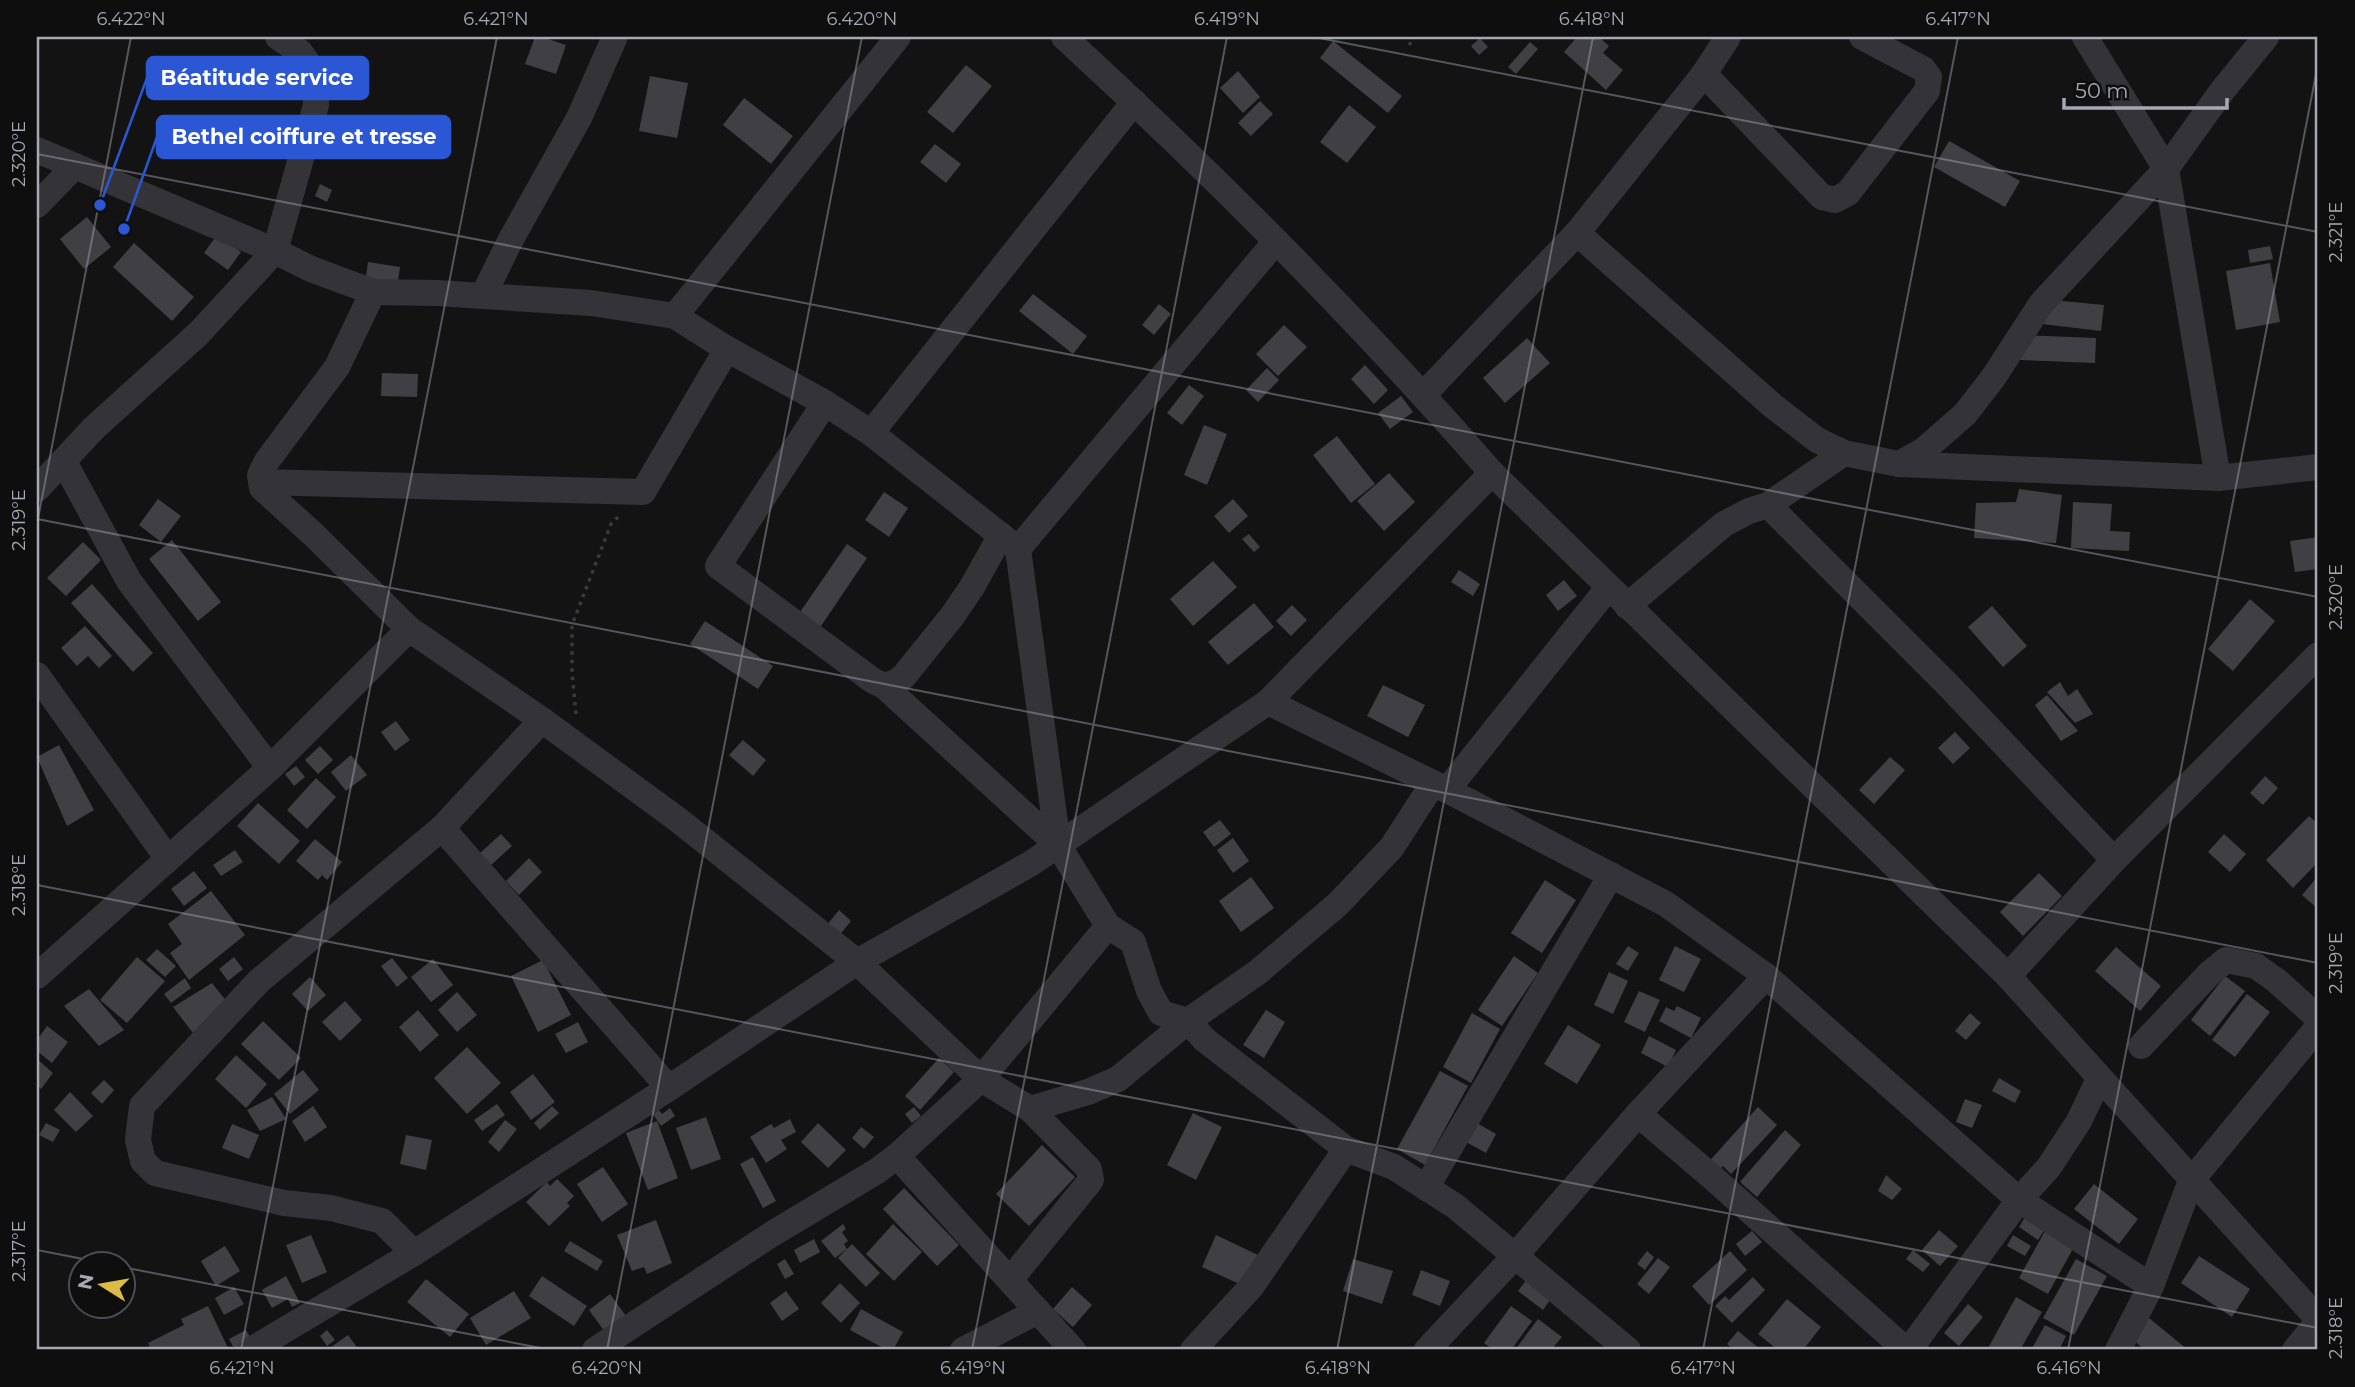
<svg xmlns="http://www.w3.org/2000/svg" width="2355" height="1387" font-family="Montserrat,sans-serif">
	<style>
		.building { fill: #404044 }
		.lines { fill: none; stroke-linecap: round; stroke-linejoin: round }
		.path { stroke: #3a3b3f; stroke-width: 3.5; stroke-dasharray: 3.5 5; stroke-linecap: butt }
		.minor { stroke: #343438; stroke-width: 26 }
		.ticks { fill: none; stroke: #a6a8b3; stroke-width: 2; stroke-opacity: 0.45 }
		.leader { fill: none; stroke: #2b57d4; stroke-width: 2.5 }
		.callout-dot { fill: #2b57d4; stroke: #0e0e0f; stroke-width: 2.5 }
		.callout { fill: #2b57d4; stroke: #2b57d4; stroke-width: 2.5 }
		.callout-label { font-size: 21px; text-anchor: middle; font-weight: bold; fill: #fff }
		.neatline { fill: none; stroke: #a6a8b3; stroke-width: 2.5 }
		.ticks-label { font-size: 18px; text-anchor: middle; fill: #a6a8b3 }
	</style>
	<rect width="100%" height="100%" fill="#131314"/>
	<!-- building -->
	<g class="building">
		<polygon points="535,37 542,37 566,45 556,74 525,64"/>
		<polygon points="1577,37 1599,37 1609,46 1603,53 1623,70 1606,90 1564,52"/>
		<polygon points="1480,38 1488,47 1479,55 1471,46"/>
		<polygon points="1333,41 1402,96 1388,113 1320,58"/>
		<polygon points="1530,42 1538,49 1516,74 1508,67"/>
		<polygon points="966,65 992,86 953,133 927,112"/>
		<polygon points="1238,71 1260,97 1243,113 1220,88"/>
		<polygon points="650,76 688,83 677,138 639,131"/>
		<polygon points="744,98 793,136 771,164 723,125"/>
		<polygon points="1260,101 1273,114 1251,136 1238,123"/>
		<polygon points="1349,105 1376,127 1347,163 1320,142"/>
		<polygon points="274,119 302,131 291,158 263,146"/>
		<polygon points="1949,141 2020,181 2005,207 1934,167"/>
		<polygon points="935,144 961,164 946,183 920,162"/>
		<polygon points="320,184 332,190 327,202 315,196"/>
		<polygon points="87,217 111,247 84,269 60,239"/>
		<polygon points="217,235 241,252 228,270 204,253"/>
		<polygon points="134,243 194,297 172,321 113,267"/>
		<polygon points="2270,246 2273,259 2250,263 2248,250"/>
		<polygon points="368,262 400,267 397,288 365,284"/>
		<polygon points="2270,263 2280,322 2236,330 2226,271"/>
		<polygon points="1033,294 1087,336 1073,354 1019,311"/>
		<polygon points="2051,300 2104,305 2101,331 2034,323"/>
		<polygon points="1159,304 1171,314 1154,335 1142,325"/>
		<polygon points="1284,325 1307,347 1278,376 1256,354"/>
		<polygon points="2022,335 2096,338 2095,363 2020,360"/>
		<polygon points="1527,338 1550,363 1505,403 1483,378"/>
		<polygon points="1365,365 1388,390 1374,404 1351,379"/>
		<polygon points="1267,368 1279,380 1258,402 1246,390"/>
		<polygon points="382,373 418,374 417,397 381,396"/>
		<polygon points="1189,385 1204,396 1182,425 1167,413"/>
		<polygon points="1401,396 1413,412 1390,429 1378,413"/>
		<polygon points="1204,425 1227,434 1207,485 1184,475"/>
		<polygon points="1337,436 1375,484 1351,503 1313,455"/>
		<polygon points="1389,473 1415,502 1384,531 1357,501"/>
		<polygon points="2019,489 2062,495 2056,543 1974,538 1976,503 2016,502"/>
		<polygon points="884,492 908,508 889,537 865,520"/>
		<polygon points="158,499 181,516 161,542 139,525"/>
		<polygon points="1233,499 1248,516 1229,533 1214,516"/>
		<polygon points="2073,502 2112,504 2110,531 2130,532 2129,551 2071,548"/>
		<polygon points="1249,534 1260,547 1254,552 1242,539"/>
		<polygon points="2318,537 2318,569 2295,572 2290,541"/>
		<polygon points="172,540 221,602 198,621 149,559"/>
		<polygon points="83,542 101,560 66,596 47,578"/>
		<polygon points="847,544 867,558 819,629 798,615"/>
		<polygon points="1213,561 1237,587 1193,626 1170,599"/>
		<polygon points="1459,570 1480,584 1473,596 1451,582"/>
		<polygon points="1564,580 1577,596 1558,611 1546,595"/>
		<polygon points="92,584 153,653 133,672 71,603"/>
		<polygon points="2250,599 2275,621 2233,671 2208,649"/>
		<polygon points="1254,603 1274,627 1228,665 1208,642"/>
		<polygon points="1292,605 1307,620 1291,636 1276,621"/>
		<polygon points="1992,606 2027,646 2003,667 1968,627"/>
		<polygon points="705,621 773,666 758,689 690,644"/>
		<polygon points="85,626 112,656 99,668 88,656 77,666 61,648"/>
		<polygon points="2060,682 2068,696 2077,689 2093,714 2075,723 2047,692"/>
		<polygon points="1383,685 1425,705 1408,737 1367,716"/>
		<polygon points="2047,695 2078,731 2061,741 2035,705"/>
		<polygon points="396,721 410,740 395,751 381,732"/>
		<polygon points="1955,732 1970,748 1953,764 1938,748"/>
		<polygon points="743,740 766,760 753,776 729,755"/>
		<polygon points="59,745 94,810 67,826 37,757"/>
		<polygon points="320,746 333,760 318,774 305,760"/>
		<polygon points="351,755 367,775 346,791 331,772"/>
		<polygon points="1890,757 1905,770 1874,804 1859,790"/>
		<polygon points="296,766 305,777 294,786 285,774"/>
		<polygon points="2265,776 2278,788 2263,805 2250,793"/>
		<polygon points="316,778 336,797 307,829 287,810"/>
		<polygon points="258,803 300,841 279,864 237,826"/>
		<polygon points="2309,816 2318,824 2318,862 2293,888 2266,860"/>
		<polygon points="1220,820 1231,834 1214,847 1203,832"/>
		<polygon points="501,834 512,846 490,866 479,854"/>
		<polygon points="2224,834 2246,854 2230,872 2208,852"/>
		<polygon points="1233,838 1249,861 1233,873 1217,850"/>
		<polygon points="315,839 342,862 327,880 322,875 318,880 296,861"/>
		<polygon points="235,850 243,862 221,876 213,865"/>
		<polygon points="529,858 542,872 519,895 506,881"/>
		<polygon points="194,871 207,888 184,906 171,889"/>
		<polygon points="2039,873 2062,896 2023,936 2000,912"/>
		<polygon points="2318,876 2318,909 2302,895"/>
		<polygon points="1251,877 1274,908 1241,932 1219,901"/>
		<polygon points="1545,880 1576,900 1542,953 1511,933"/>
		<polygon points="211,891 245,935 189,980 170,953 182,944 168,924"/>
		<polygon points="839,910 851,921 838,937 826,926"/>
		<polygon points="1628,946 1639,953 1628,971 1616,964"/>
		<polygon points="1675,946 1701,959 1684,992 1659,980"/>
		<polygon points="2116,947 2161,986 2140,1011 2095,971"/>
		<polygon points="157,949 176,966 165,977 146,960"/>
		<polygon points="1514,956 1538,973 1502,1026 1478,1010"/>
		<polygon points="137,957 165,981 127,1023 100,1000"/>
		<polygon points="234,957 243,969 228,981 219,969"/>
		<polygon points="392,958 408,978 397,987 381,966"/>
		<polygon points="433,959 453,985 431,1002 411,977"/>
		<polygon points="543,960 571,1015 538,1032 511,976"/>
		<polygon points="1609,972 1628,981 1613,1014 1594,1005"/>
		<polygon points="2225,976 2245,991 2210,1036 2191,1020"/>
		<polygon points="310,977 326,995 308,1011 292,994"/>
		<polygon points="185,978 191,988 171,1003 164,994"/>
		<polygon points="212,983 231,1007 193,1033 173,1007"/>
		<polygon points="89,989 124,1030 99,1046 64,1006"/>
		<polygon points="1639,991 1660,1000 1645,1032 1624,1022"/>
		<polygon points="457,992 477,1015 457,1032 438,1010"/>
		<polygon points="2247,994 2270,1012 2235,1057 2212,1040"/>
		<polygon points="345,1001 362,1020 340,1041 322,1022"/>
		<polygon points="1677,1006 1701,1018 1691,1038 1659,1021 1666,1007 1674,1011"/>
		<polygon points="418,1010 439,1035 420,1052 399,1027"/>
		<polygon points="1266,1010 1285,1022 1264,1058 1243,1045"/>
		<polygon points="1472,1013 1500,1029 1471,1083 1443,1067"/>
		<polygon points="1970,1013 1981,1023 1966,1040 1955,1031"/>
		<polygon points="263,1021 301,1058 279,1080 241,1044"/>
		<polygon points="578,1022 588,1042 566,1053 555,1034"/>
		<polygon points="1568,1025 1601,1045 1577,1084 1544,1064"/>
		<polygon points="47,1026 68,1042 52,1063 37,1051 37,1040"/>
		<polygon points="1649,1036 1676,1050 1668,1067 1641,1053"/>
		<polygon points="467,1047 501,1083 467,1114 434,1078"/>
		<polygon points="236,1055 267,1084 246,1108 215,1079"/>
		<polygon points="939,1058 954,1072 920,1110 905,1096"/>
		<polygon points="37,1059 53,1073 41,1089 37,1085"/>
		<polygon points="303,1070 319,1090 290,1114 274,1094"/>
		<polygon points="1440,1071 1468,1086 1425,1165 1397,1149"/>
		<polygon points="533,1074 555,1102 531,1120 510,1092"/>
		<polygon points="1999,1078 2021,1091 2015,1103 1992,1091"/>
		<polygon points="104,1080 114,1090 102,1104 91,1093"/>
		<polygon points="70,1092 93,1116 76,1132 54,1110"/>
		<polygon points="272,1097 286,1119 260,1131 247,1110"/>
		<polygon points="1965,1099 1982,1105 1972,1128 1956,1122"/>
		<polygon points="497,1104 505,1115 482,1131 474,1120"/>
		<polygon points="313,1106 327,1127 305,1142 292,1121"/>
		<polygon points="552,1106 559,1113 540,1130 534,1123"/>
		<polygon points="914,1107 921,1116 912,1123 905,1114"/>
		<polygon points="1758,1107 1777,1125 1731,1174 1723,1166 1715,1175 1705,1166"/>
		<polygon points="670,1108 675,1116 661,1126 653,1114 659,1110 662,1114"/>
		<polygon points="1193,1113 1222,1127 1196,1180 1167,1165"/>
		<polygon points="706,1117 721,1159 691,1170 676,1128"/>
		<polygon points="790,1119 796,1132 781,1140 787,1149 766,1163 750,1137 771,1124 774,1128"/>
		<polygon points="505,1120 517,1129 499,1152 488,1142"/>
		<polygon points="657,1121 678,1178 648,1190 626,1133"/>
		<polygon points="46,1123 60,1130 53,1142 39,1135"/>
		<polygon points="818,1123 846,1150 828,1168 801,1142"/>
		<polygon points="1477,1123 1496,1134 1486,1153 1466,1142"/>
		<polygon points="232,1124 259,1135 249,1159 222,1148"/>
		<polygon points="861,1127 874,1137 864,1149 852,1138"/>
		<polygon points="1785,1130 1801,1145 1757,1197 1740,1182"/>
		<polygon points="406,1135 432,1140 426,1170 400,1164"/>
		<polygon points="1042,1145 1075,1177 1029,1226 996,1194"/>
		<polygon points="753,1157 776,1201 763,1208 740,1164"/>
		<polygon points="603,1167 628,1204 602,1222 577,1184"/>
		<polygon points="1886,1175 1902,1189 1892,1200 1878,1191"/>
		<polygon points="557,1179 574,1196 567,1203 570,1206 549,1226 526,1202 547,1182 550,1186"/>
		<polygon points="2094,1184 2138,1219 2119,1244 2074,1209"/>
		<polygon points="904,1188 959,1245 937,1266 883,1209"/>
		<polygon points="2027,1214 2046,1227 2038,1240 2019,1227"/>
		<polygon points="656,1220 672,1263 647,1274 644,1267 632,1271 617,1235"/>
		<polygon points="843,1224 846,1229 842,1232 848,1241 844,1244 847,1249 835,1258 821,1241"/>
		<polygon points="893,1224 922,1252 894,1281 866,1254"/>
		<polygon points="2046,1229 2075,1245 2048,1294 2019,1278"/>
		<polygon points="1939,1230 1958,1246 1940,1266 1922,1250"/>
		<polygon points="1752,1231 1762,1242 1745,1256 1736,1244"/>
		<polygon points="311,1235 327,1272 302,1283 286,1245"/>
		<polygon points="1216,1235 1258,1255 1244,1286 1202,1267"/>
		<polygon points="2013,1235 2031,1246 2025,1256 2007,1246"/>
		<polygon points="814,1239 820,1252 800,1263 794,1250"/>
		<polygon points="570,1241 603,1261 597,1271 564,1251"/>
		<polygon points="852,1244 880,1273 866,1287 838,1258"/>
		<polygon points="225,1246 240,1271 216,1286 201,1261"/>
		<polygon points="1913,1250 1930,1264 1923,1272 1906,1259"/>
		<polygon points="1647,1251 1654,1257 1645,1270 1637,1264"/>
		<polygon points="1730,1251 1747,1270 1709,1305 1692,1286"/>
		<polygon points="2199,1256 2250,1289 2232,1317 2181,1283"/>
		<polygon points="1658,1258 1670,1267 1649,1294 1637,1284"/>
		<polygon points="785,1259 794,1274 785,1279 777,1264"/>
		<polygon points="1353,1259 1393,1271 1382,1304 1343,1291"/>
		<polygon points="2076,1259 2107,1276 2074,1335 2043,1318"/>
		<polygon points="1421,1270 1450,1281 1440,1306 1412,1295"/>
		<polygon points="1530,1275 1555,1293 1543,1310 1518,1291"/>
		<polygon points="286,1276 300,1303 292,1307 288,1299 272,1308 262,1290"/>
		<polygon points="542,1276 587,1306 574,1326 529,1296"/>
		<polygon points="1753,1277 1765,1290 1732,1323 1715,1306 1725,1296 1729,1300"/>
		<polygon points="426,1279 469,1314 450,1337 407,1302"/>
		<polygon points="840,1283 860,1303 841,1323 821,1303"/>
		<polygon points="234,1287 244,1304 224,1315 215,1298"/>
		<polygon points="1072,1287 1092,1305 1073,1327 1053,1309"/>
		<polygon points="514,1291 531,1318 486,1345 470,1318"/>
		<polygon points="786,1291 799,1309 782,1321 770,1303"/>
		<polygon points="610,1294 626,1316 605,1332 589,1310"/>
		<polygon points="2016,1297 2042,1312 2020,1350 1987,1350"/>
		<polygon points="1787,1299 1821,1327 1803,1350 1778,1350 1758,1334"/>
		<polygon points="1968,1304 1983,1317 1959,1346 1944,1333"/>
		<polygon points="208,1306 229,1350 151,1350 148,1343 184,1325 181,1319"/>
		<polygon points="1511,1306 1532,1321 1511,1350 1494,1350 1484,1343"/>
		<polygon points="861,1309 903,1332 893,1350 887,1350 850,1330"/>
		<polygon points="2149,1318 2188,1350 2145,1350 2132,1339"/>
		<polygon points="1538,1319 1562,1337 1551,1350 1515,1350"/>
		<polygon points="2045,1325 2066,1336 2059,1350 2031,1350"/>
		<polygon points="246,1330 254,1344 242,1350 235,1350 229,1339"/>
		<polygon points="327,1330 335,1340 327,1346 320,1336"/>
		<polygon points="1738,1331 1761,1350 1734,1350 1727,1344"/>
		<polygon points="348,1335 359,1350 327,1350"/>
	</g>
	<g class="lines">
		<!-- path -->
		<g class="path">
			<polyline points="1409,45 1415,37"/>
			<polyline points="576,714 572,673 572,625 611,524 619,516"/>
		</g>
		<!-- minor -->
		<g class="minor">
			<path d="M 1064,37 C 1214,175 1358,319 1492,473 L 2008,976 L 2318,1319"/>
			<polyline points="2085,37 2166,169 2218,478"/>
			<polyline points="1704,74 1822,197 1835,200 1848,193 1927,91 1929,77 1923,69 1862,37"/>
			<polyline points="37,150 275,251 311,269 373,292 437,293 591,303 675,316 727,349 825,403 871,433 1018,549 1058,845"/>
			<polyline points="37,205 75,166"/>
			<polyline points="1577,233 1773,406 1817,440 1844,453 1899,464 2218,478 2318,467"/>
			<polyline points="373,292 337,367 267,461 260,475 262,488 314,535 409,629 542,720 677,819 857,962 981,1079 1030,1109 1089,1169 1091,1180 1010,1280"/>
			<polyline points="483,296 510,241 579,118 614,39"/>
			<polyline points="675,316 898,37"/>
			<polyline points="1424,394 1577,233 1704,74 1728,37"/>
			<polyline points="825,403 718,566 872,680 884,686 896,682 904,676 953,615 972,587 1001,535"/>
			<polyline points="871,433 1134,102"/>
			<polyline points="64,462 129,581 270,768"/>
			<polyline points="1899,464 1924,450 1965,414 1993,378 2041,304 2166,169 2222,91 2266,37"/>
			<polyline points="261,482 643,492 727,349"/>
			<polyline points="37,489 94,428 198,334 275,251 316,105 314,72 300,52 278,37"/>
			<polyline points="1768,505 1948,685 2114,860"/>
			<polyline points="1018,549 1276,241"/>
			<polyline points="1627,606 1724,524 1749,511 1768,505 1844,453"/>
			<polyline points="37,675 168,859"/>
			<polyline points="884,686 1058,845"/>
			<polyline points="1268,702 1447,790 1666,904 1766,976 2019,1200 2151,1286"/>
			<polyline points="1447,790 1608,588"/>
			<polyline points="442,828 669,1088"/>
			<polyline points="1058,845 1268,702 1492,473"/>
			<polyline points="37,976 270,768 409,629"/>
			<polyline points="2008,976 2114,860 2318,655"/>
			<polyline points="2141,1046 2210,973 2226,960 2256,966 2277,981 2318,1018"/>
			<polyline points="1030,1109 1088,1092 1118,1079 1188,1021 1258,972 1338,904 1392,847 1432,785"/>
			<polyline points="1638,1114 1712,1177 1906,1350"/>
			<polyline points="897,1156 1073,1350"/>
			<polyline points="1426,1188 1611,875"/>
			<polyline points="414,1253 382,1221 331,1208 284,1203 155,1173 143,1161 138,1140 142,1106 259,981 442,828 542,720"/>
			<polyline points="251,1350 414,1253 669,1088 857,962 1030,864 1058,845 1108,926 1133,942 1149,991 1161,1013 1188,1021 1205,1040 1346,1149 1394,1167 1455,1206 1628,1350"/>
			<polyline points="595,1350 772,1234 877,1171 897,1156 981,1079 1108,926"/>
			<polyline points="963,1350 1038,1311"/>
			<polyline points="1193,1350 1251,1287 1346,1149"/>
			<polyline points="1427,1350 1515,1256 1638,1114 1766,976"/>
			<polyline points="1909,1350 2019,1200 2049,1167 2079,1121 2099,1079"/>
			<polyline points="2118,1350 2151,1286 2191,1181 2318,1027"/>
			<polyline points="2295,1350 2318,1322"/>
		</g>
	</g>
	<!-- ticks -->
	<path class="ticks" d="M 1314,37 L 2318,232M 37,154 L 2318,597M 37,519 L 2318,963M 37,524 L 131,37M 37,885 L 2318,1328M 37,1250 L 109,1264M 122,1267 L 551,1350M 241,1350 L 497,37M 607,1350 L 862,37M 972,1350 L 1227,37M 1337,1350 L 1593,37M 1703,1350 L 1958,37M 2068,1350 L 2318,64"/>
	<!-- callouts -->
	<path class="leader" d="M100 205L147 78M124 229L157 137"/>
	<g class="callout-dot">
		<circle cx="100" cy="205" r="7"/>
		<circle cx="124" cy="229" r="7"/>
	</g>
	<g class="callout">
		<rect x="147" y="57" width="221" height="42" rx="7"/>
		<rect x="157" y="116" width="293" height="42" rx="7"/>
	</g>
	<g class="callout-label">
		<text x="257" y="85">Béatitude service</text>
		<text x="304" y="144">Bethel coiffure et tresse</text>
	</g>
	<!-- border -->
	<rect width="2355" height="1387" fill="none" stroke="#0e0e0f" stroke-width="77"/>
	<!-- north arrow -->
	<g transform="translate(102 1285) rotate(281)"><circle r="33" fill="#0e0e0f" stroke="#4b4c51" stroke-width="2"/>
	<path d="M0-5L12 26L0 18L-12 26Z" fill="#dbbc44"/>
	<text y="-10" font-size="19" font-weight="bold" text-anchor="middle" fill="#a6a8b3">N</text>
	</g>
	<!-- scale -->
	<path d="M2064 98v10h163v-10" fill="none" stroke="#a6a8b3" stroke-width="3.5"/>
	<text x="2075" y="98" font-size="21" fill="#a6a8b3" stroke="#0e0e0f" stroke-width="5" paint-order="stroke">50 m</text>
	<rect x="38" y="38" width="2278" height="1310" class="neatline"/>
	<g class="ticks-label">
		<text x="131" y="25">6.422°N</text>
		<text x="496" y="25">6.421°N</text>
		<text x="862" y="25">6.420°N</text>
		<text x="1227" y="25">6.419°N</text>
		<text x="1592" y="25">6.418°N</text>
		<text x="1958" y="25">6.417°N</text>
		<text transform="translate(19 154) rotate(-90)" y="6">2.320°E</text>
		<text transform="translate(2336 232) rotate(-90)" y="6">2.321°E</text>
		<text transform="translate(19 520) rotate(-90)" y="6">2.319°E</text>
		<text transform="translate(2336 597) rotate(-90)" y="6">2.320°E</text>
		<text transform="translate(19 885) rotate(-90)" y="6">2.318°E</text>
		<text transform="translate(2336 963) rotate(-90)" y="6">2.319°E</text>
		<text transform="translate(19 1251) rotate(-90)" y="6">2.317°E</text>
		<text transform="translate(2336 1328) rotate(-90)" y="6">2.318°E</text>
		<text x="242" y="1374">6.421°N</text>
		<text x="607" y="1374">6.420°N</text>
		<text x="973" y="1374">6.419°N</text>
		<text x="1338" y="1374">6.418°N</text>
		<text x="1703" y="1374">6.417°N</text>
		<text x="2069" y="1374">6.416°N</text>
	</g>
</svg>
